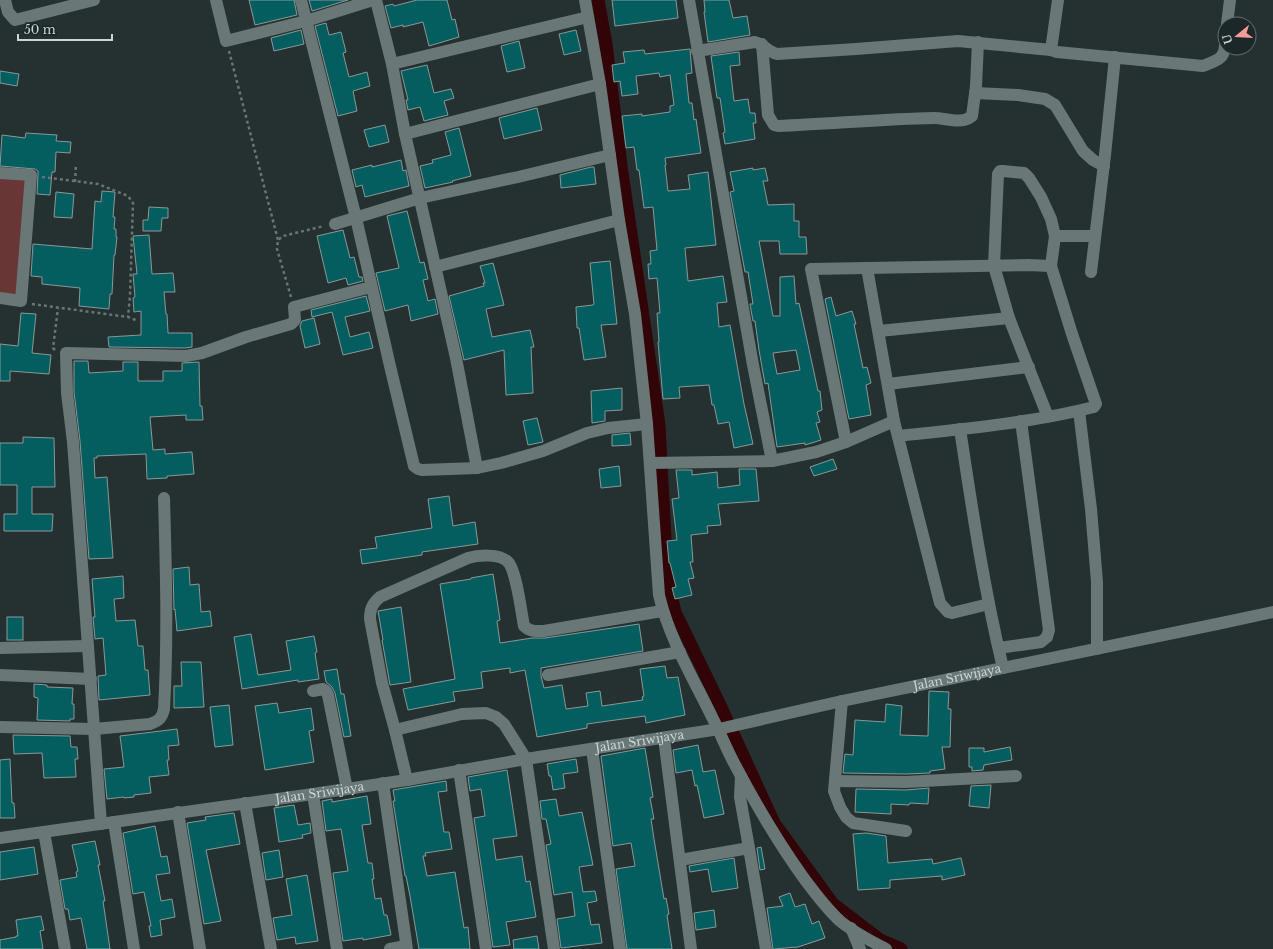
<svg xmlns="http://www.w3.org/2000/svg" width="1273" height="949" font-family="'Libre Baskerville',serif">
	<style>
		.green { fill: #683635 }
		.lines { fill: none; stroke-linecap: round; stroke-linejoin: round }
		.canal { stroke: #320407; stroke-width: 13 }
		.building { fill: #045e60; stroke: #899898; fill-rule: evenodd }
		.path { stroke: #6a7474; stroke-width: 2.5; stroke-dasharray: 3 3; stroke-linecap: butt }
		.minor { stroke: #697777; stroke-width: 12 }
		.labels { text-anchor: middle; stroke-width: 3; stroke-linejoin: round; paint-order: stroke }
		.street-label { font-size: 12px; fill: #ccd4d4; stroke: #1b2728 }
	</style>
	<rect width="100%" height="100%" fill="#253131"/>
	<!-- green -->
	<polygon class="green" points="0,175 31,179 22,302 0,299"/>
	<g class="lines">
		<!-- canal -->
		<polyline class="canal" points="598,0 606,44 621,166 659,425 665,539 669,587 675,612 720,705 774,823 833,904 880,940 901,949"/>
	</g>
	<!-- building -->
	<g class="building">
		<polygon points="249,0 294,0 297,15 255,25"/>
		<polygon points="309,0 348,0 312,11"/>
		<polygon points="417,0 447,0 452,20 455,19 459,37 429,46 423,22 403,27 403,25 391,28 385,6 393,4 394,6"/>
		<polygon points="612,0 676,0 678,18 615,26"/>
		<polygon points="704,0 729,0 733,18 747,16 750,35 708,42 704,12 705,12"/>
		<polygon points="326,23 329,35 341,32 346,52 343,53 349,77 367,72 370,86 353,91 357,111 338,116 315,26"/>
		<polygon points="301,30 304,44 274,51 271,38"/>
		<polygon points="576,30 581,51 564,55 559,34"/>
		<polygon points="519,41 525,68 507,72 501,46"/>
		<polygon points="690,49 692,73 686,74 689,103 692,103 694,120 696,119 701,153 665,158 666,165 665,165 668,191 690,189 688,175 708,172 716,245 685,248 688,281 723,276 727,302 717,303 719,327 730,325 744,404 753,444 734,448 729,422 718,424 714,405 712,405 709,385 679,387 680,398 663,399 658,342 659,342 657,313 660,313 657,278 649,279 648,264 651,264 650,251 657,250 653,207 644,208 639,170 637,170 634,147 626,148 622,116 642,114 642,116 670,112 670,106 674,105 670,75 660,77 659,73 636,76 638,94 622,96 620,81 614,82 612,65 625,63 623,52 644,50 645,54"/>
		<polygon points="739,52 740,65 730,66 734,101 748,99 750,113 755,113 756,123 753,123 755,139 725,144 723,133 725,132 720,98 717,98 711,56"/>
		<polygon points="427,65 434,93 451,89 454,98 444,101 448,115 424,121 420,107 408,110 406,100 408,100 401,71"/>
		<polygon points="0,71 19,74 17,86 0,83"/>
		<polygon points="537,108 542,130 504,139 499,118"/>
		<polygon points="385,125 389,142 369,147 364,130"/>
		<polygon points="459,128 471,176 452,181 453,182 425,188 420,166 433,163 432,160 451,155 445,132"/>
		<polygon points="26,133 57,135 56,141 71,142 70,153 56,152 55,172 52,172 50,195 37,194 38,175 38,171 35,169 0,166 2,135 25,138"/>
		<polygon points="401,160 403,171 406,170 409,186 365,197 362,185 356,187 352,170 372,165 372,167"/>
		<polygon points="591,167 594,167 596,184 561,188 560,175"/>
		<path d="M 753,168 L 753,170 L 765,168 L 768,181 L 763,181 L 768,205 L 794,204 L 794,221 L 799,221 L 799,237 L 806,237 L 807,254 L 780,254 L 779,241 L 759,241 L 773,316 L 780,316 L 780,277 L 794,276 L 796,304 L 799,303 L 818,391 L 820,391 L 822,410 L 817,412 L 820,422 L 816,423 L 821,440 L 805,445 L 805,443 L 777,447 L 768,383 L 765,384 L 759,350 L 755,321 L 753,321 L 750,304 L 753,304 L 748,272 L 745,272 L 730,192 L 734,191 L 730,172 ZM 796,350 L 800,370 L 777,374 L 773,353 Z"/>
		<polygon points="102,191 115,192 113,217 115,217 114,229 116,229 116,237 117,237 115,255 114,255 112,294 110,294 109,309 79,306 80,288 42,284 42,277 31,276 33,244 92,249 95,201 101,202"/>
		<polygon points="56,192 74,194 72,218 54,217"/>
		<polygon points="149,207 168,208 168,218 162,218 161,231 143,231 143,220 148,220"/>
		<polygon points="407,211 420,263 424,262 428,279 423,280 428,301 435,299 438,314 411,321 408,305 385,311 376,273 399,268 387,216"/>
		<polygon points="343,230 350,258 354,257 359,277 362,277 363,281 348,285 346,278 328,283 317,236"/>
		<polygon points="149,235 152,274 173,273 175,292 164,292 166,314 167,314 168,333 192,333 192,347 185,348 109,347 108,337 141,335 141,311 134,312 133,298 135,297 133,274 137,274 133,236"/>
		<polygon points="610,261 617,324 601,325 606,357 584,360 579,328 577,328 576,307 593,305 594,304 590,263"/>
		<polygon points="493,263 504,305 486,309 492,337 530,330 534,347 531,347 533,393 506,395 504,350 464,360 449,296 484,286 483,283 485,283 480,266"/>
		<polygon points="366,296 370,311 345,317 350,337 369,332 373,348 343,355 332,312 312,317 311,310"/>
		<polygon points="831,297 836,316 852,311 856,324 854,324 863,368 867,367 871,383 866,385 871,415 849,419 825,299"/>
		<polygon points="21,313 36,314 32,353 51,355 49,374 10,371 10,381 0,381 0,344 18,346"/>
		<polygon points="314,318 320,344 305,348 300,326 302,321"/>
		<polygon points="74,361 88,361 89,373 123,371 123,362 138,362 138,381 163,381 163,371 182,371 182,363 199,362 200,406 202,406 203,420 186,420 186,415 150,417 153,450 165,449 165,454 192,452 194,474 167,476 167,478 147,479 146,454 97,456 97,458 94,458 95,478 107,477 113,558 89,559 80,441 74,392"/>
		<polygon points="622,388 622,410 605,411 605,421 592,423 591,391"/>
		<polygon points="537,418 543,442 528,445 523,421"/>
		<polygon points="630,433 631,445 612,446 612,435"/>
		<polygon points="23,437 54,438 55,487 32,487 32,514 53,514 52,531 4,531 4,514 17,514 17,485 0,485 0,443 23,443"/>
		<polygon points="833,459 837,469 814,476 810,467"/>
		<polygon points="619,466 621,486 601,488 599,469"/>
		<polygon points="739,469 756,469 759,501 718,504 721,525 707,526 708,533 691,535 693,562 690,562 694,578 688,579 692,595 675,599 672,588 676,587 670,563 669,563 667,541 677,540 672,499 679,498 676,470 692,470 692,475 717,472 718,488 740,485"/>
		<polygon points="449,496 453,526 475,522 478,544 422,552 422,555 362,564 360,550 377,548 375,537 432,528 428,499"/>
		<polygon points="189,567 190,585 199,584 201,612 210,611 212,626 177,631 175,609 174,610 173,569"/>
		<polygon points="493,574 500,620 497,621 500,643 532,638 545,638 639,624 643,651 541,668 541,676 544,688 562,685 566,709 588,706 586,693 600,691 602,706 643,700 642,697 644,696 640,669 665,666 667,678 678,677 685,715 646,723 645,716 608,721 587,724 587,728 537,737 525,670 510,673 510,668 481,672 483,688 453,692 455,701 408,710 403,689 455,679 440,584 471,579 471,578"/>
		<polygon points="123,576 124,598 114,599 116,621 135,620 138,646 143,646 145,670 148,670 150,695 99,700 98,676 106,675 103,638 95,639 93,617 95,617 92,579"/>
		<polygon points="401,607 411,682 390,685 382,640 383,640 378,611"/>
		<rect x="7" y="617" width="16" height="23"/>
		<polygon points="251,634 258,675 291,670 286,641 314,636 317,652 315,653 319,679 298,682 298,680 242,689 234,637"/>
		<polygon points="181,662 201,662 204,707 174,708 174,686 182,686"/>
		<polygon points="337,669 341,694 344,694 351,736 344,737 335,693 332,687 326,682 324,671"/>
		<polygon points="34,684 47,685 47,687 73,688 72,704 74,704 74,719 70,719 70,721 37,720 38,698 34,697"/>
		<polygon points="929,691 949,692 948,709 951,709 950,747 942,747 945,769 930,771 930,773 906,774 843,773 845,754 853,755 855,720 885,722 886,704 902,706 900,735 928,736"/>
		<polygon points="277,703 279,713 311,708 314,730 309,731 314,762 265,770 255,706"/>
		<polygon points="229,705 233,745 215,747 210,707"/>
		<polygon points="177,729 179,745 168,746 169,760 167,760 169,775 149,777 151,793 134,795 134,797 124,798 124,797 107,799 104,769 124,767 120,736"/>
		<polygon points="13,735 70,736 71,747 77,747 78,759 75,759 76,777 44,778 42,753 14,754"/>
		<polygon points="698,745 703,772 715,770 724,814 704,818 697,785 695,786 692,770 676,773 673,750"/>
		<polygon points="1010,747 1012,760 984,765 983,770 972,771 972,767 969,767 969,748 984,748 984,752"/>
		<polygon points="645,748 653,797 650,798 654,819 651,819 654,839 664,899 666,898 669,914 667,915 672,949 627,949 616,869 635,866 631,843 613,846 601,756"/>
		<polygon points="10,759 12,803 14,803 15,818 0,818 0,760"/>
		<polygon points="576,759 578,772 563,774 565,788 553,790 551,776 549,776 547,764"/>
		<polygon points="507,770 517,836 493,839 496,860 522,856 526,882 530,881 536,917 506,922 510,945 493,947 474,818 485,816 481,789 470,791 468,777"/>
		<polygon points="446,781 447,791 438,792 444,832 449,832 452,849 425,853 426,856 423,856 427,876 455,872 464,928 468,927 470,949 419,949 410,896 406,876 405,876 400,845 393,801 395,801 393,790"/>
		<polygon points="991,785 989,808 969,806 971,786"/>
		<polygon points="929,788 928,804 910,803 909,805 891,804 891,814 855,812 856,789 906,790"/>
		<polygon points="367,796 371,824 362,825 368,863 372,863 374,879 372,879 375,899 381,898 384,915 387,915 391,935 363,940 363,938 343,941 333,873 348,871 341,829 326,831 322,801 332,799 332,802"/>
		<polygon points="556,799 559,816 582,812 593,865 579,867 583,892 595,891 597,901 587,903 591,925 599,924 602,943 561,948 557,919 575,916 572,892 554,895 546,845 551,844 546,819 542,819 540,801"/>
		<polygon points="294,805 298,825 310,823 311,833 302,835 303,838 279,842 274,808"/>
		<polygon points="234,813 240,844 206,850 221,921 204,924 187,823 206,820 205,817"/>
		<polygon points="155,826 161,857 167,856 170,873 156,875 161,901 172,899 175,917 160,920 162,935 151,937 149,926 151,926 144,892 133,894 123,833"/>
		<polygon points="866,833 886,836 888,863 932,859 933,864 961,858 965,875 942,880 942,876 890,880 890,888 858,890 853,834"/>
		<polygon points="95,841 100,865 98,865 105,901 103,901 110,949 87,949 81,918 70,920 68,909 65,909 60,880 77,877 76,872 78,871 72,845"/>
		<polygon points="34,847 38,874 0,880 0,852"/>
		<polygon points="761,847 765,869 760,870 757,848"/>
		<polygon points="279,850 283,877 266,880 262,853"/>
		<polygon points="734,858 738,888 712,892 708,869 690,872 689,866"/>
		<polygon points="307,875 318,941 296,944 295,937 277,940 273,918 292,915 286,879"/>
		<polygon points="790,893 795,907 805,904 812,924 819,921 825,938 798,947 773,949 767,908 783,906 779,897"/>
		<polygon points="714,910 716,927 696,930 694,913"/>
		<polygon points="41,916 44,930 40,931 43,949 0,949 0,940 16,937 16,936 18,936 16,920"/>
		<polygon points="537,936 539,949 514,949 513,940"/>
	</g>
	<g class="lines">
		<!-- path -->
		<g class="path">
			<polyline points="229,51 278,240"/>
			<polyline points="42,177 98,184 128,196 133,203 130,296 128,317"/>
			<polyline points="75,182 76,164"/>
			<polyline points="291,297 277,249 278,240 283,236 324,226"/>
			<polyline points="32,304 128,317 138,321"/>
			<polyline points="55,350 53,348 58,308"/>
		</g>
		<!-- minor -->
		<g class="minor">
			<polyline points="5,0 8,12 15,20 94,0"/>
			<polyline points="216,0 226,41 306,21 373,0"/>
			<polyline points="301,0 356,218 390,366 414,466 418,469 422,470 477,468 501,463 543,451 587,433 608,428 647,424"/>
			<polyline points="376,0 392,64 405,134 456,358 477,468"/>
			<path d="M 585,0 L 600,84 L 619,220 L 635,314 L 647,424 L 659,595 C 669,638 693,678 712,717 C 720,732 726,748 734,763 C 755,803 777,841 803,877 C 814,892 826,908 840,921 C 853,932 871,941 886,949"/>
			<polyline points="689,0 753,365 772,461"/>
			<path d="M 1058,0 L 1051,50 L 1057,52 L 1203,66 C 1215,61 1224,60 1225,46"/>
			<polyline points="1227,24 1230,0"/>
			<path d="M 762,44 L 768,115 L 774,125 L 778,126 C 830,124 882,119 934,118 C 946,118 962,125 972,116 L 976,86 L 978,42"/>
			<path d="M 697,51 L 755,42 C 764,44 768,52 777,54 L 856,49 L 958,41 L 1051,50"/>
			<polyline points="392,64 588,17"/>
			<polyline points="975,93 1018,95 1045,99 1055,105 1083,151 1093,160 1104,166"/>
			<polyline points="405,134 600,84"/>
			<polyline points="0,173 31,175 21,301 0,298"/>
			<polyline points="335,224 420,198 518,177 610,155"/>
			<polyline points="1055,236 1095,236"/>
			<polyline points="435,267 619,220"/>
			<polyline points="867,268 894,421 940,603 948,612 952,613 989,604"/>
			<polyline points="1091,272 1105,155 1115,57"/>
			<polyline points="879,331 1009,318"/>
			<polyline points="888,384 1029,367"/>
			<polyline points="1079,411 1091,509 1097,582 1097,649"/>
			<path d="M 960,429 C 972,509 984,589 1003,668"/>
			<path d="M 898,436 C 964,429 1030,423 1094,407 L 1096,404 L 1072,334 L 1051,266 L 1055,236 L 1051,219 L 1041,197 L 1029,178 L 1024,173 L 1003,171 L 1000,171 L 998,174 L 994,266 L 1009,318 L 1048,417"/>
			<polyline points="846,442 811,269 1028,265 1051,266"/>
			<polyline points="650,463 772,461 816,452 846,442 894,421"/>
			<polyline points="0,648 88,646"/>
			<polyline points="999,648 1041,642 1047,637 1049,630 1021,421"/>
			<polyline points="0,675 91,679"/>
			<polyline points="548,675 680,652"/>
			<polyline points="313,691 323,689 326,691 328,695 347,789"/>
			<polyline points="842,701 834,791 840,807 846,817 853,823 906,831"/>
			<path d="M 0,727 L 94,729 L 150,724 C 159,721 162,718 164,709 C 168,638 166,568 164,498"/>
			<polyline points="395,730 462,714 486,713 496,717 504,724 526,759 554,949"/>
			<polyline points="664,738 691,949"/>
			<polyline points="592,749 620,949"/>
			<polyline points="459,770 486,949"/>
			<polyline points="741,776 740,797 749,848"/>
			<path d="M 407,780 L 395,730 L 382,683 L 370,619 C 370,609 372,604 380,597 L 468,558 C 478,555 501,553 509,563 C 517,575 521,611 524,626 C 530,632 537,631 544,631 L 662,611"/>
			<polyline points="835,781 906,782 1016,776"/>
			<polyline points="383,783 407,949"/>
			<polyline points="313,794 337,949"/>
			<polyline points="245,803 271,949"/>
			<polyline points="178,812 200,949"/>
			<polyline points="114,822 134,949"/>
			<polyline points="101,824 73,442 67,393 66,353 186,356 202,353 246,337 291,324 295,320 294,307 371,287"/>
			<polyline points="44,832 65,949"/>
			<path id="s1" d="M 0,838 L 313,794 L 407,780 L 526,759 L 719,729 L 842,701 L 1217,624 L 1273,612"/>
			<polyline points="680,860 749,848 766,949"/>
			<polyline points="851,928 860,949"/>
			<polyline points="390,949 406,946"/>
		</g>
	</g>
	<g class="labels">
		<!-- street labels -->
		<g class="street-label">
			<text dy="4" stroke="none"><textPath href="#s1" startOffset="971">Jalan Sriwijaya</textPath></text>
			<text dy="4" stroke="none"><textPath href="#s1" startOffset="647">Jalan Sriwijaya</textPath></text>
			<text dy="4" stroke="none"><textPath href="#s1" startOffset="323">Jalan Sriwijaya</textPath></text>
		</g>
	</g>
	<!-- north arrow -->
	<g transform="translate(1237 36) rotate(252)"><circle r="19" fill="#1b2728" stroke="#626c6d"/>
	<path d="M0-3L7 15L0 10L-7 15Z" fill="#f59b97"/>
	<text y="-6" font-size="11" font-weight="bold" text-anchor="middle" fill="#ccd4d4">U</text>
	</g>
	<!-- scale -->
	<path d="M18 34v6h94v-6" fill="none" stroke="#ccd4d4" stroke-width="2"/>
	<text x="24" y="34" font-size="12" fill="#ccd4d4" stroke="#1b2728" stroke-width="3" paint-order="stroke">50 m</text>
</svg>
